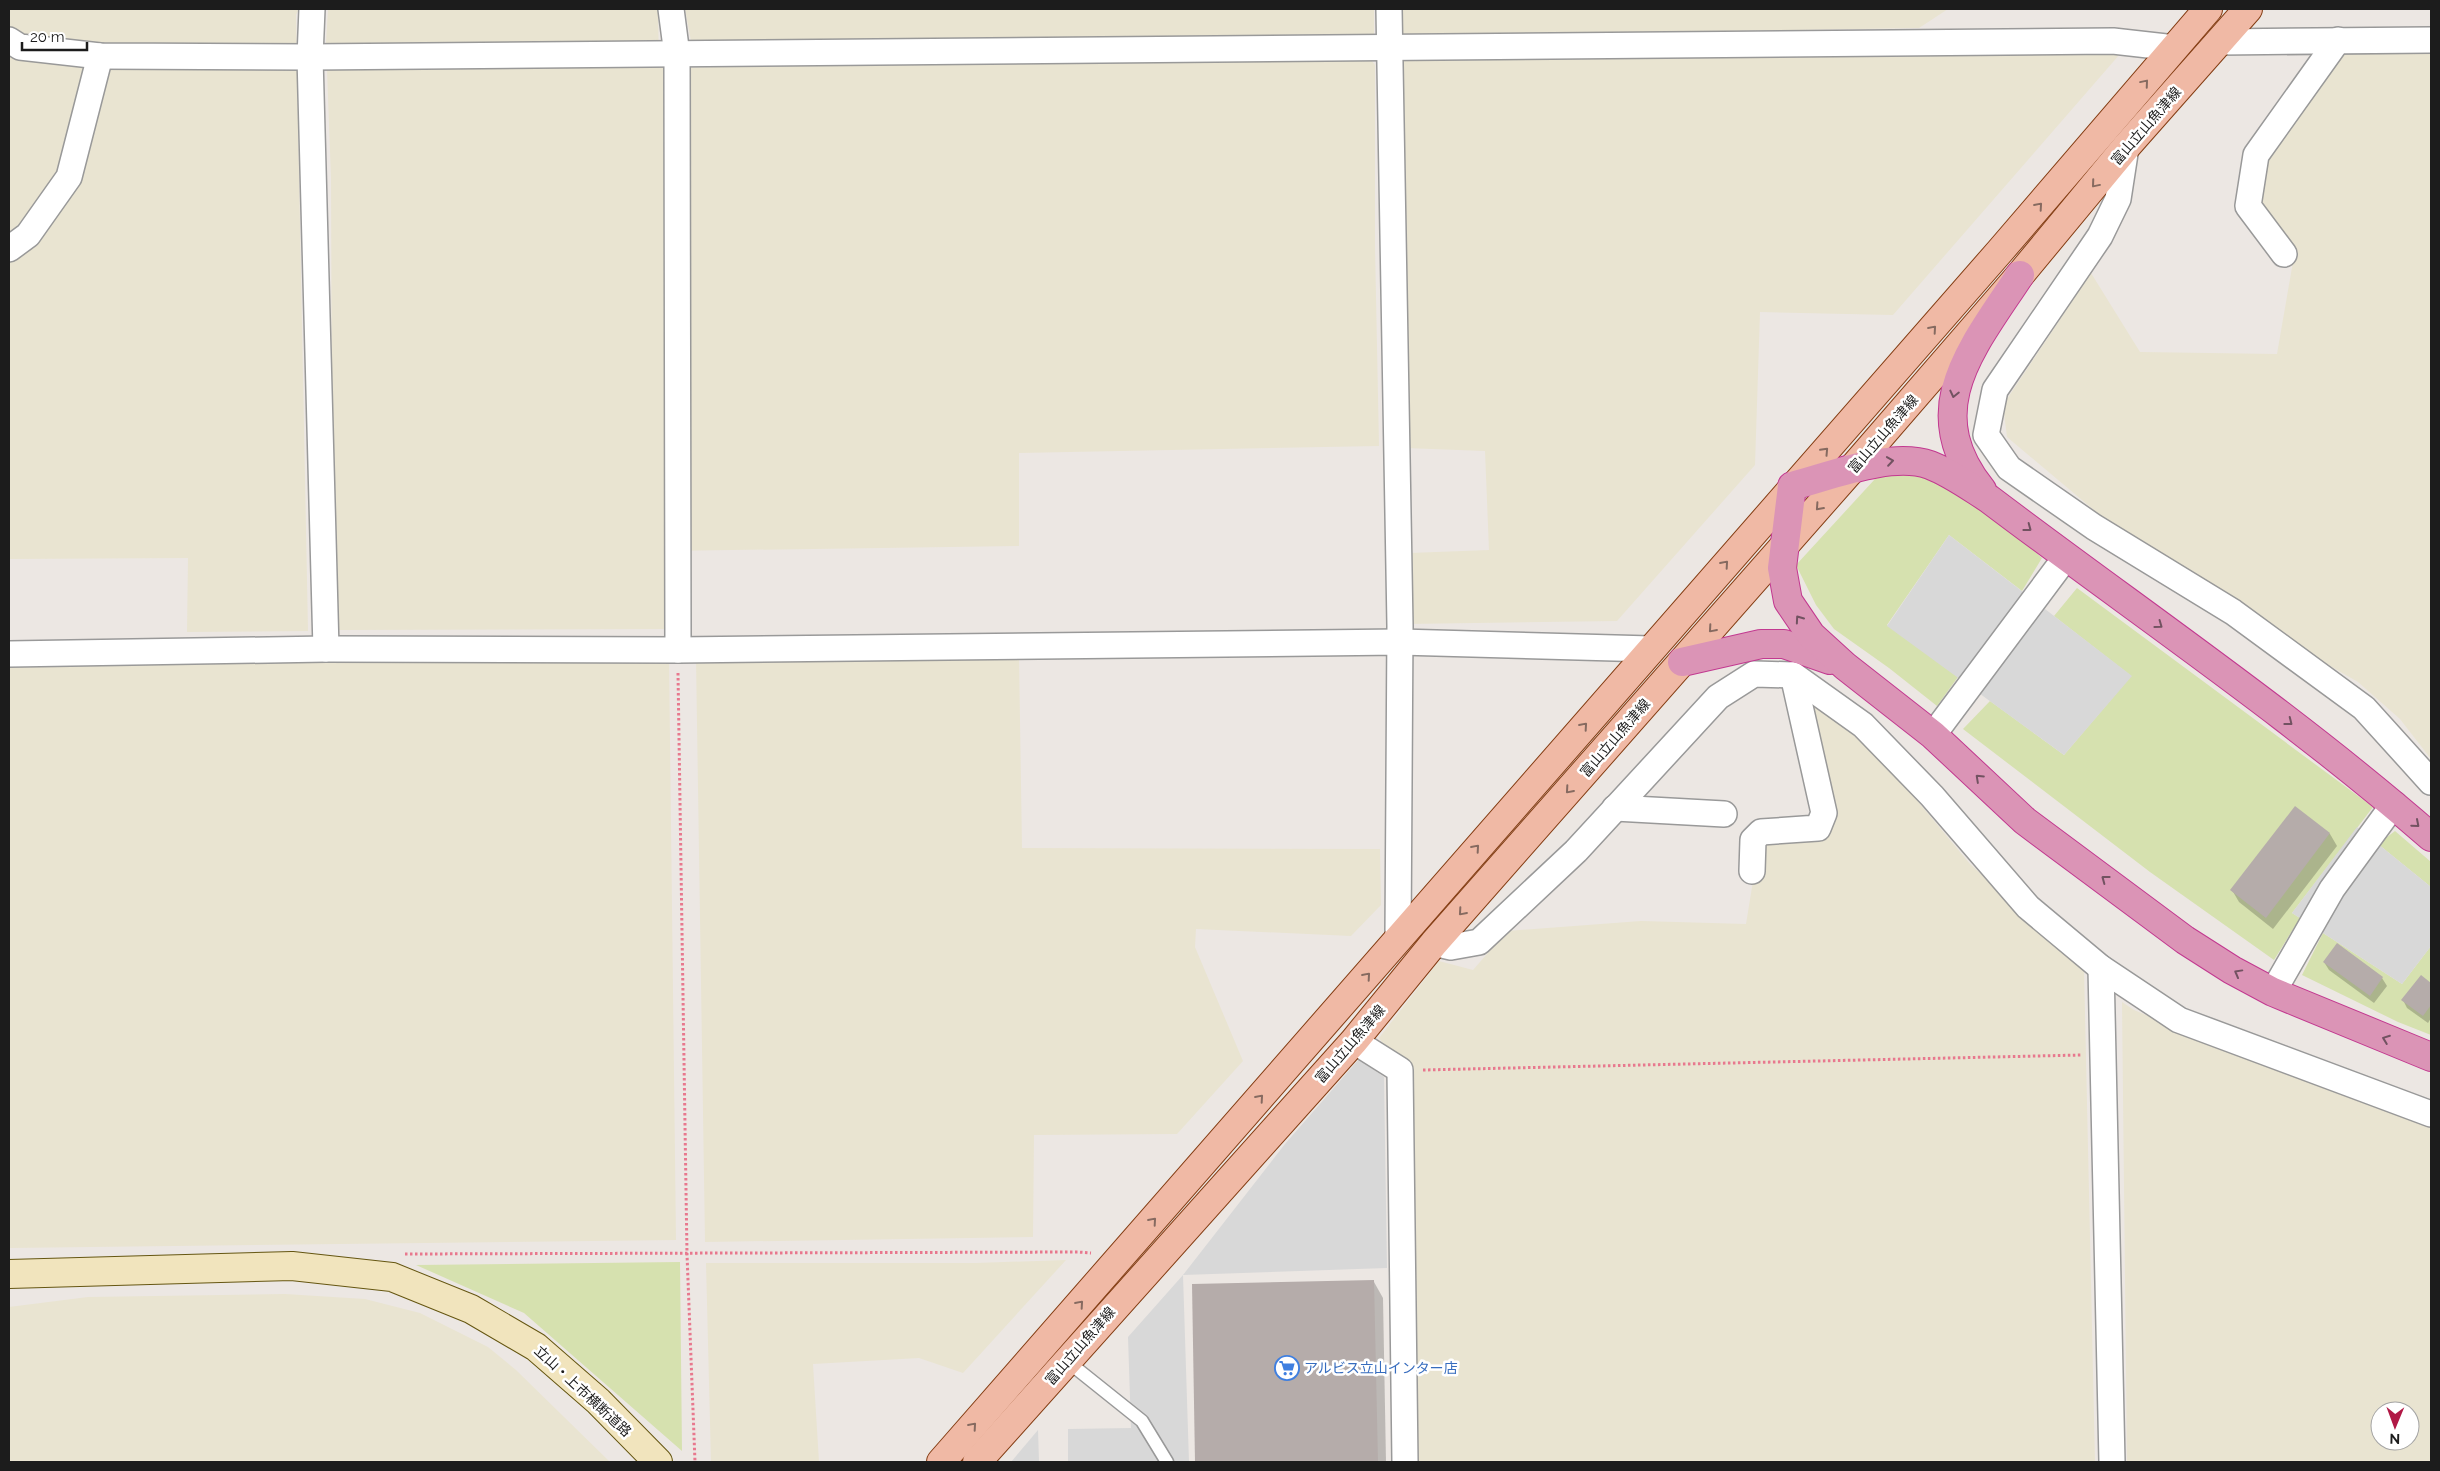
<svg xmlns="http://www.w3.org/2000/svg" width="2440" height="1471" font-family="Raleway,'Noto Sans JP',sans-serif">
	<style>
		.farmland { fill: #e9e4d1; fill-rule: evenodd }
		.grass { fill: #d6e1af }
		.parking { fill: #d8d8d8 }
		.shadow { fill: #0003 }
		.building { fill: #b5acaa }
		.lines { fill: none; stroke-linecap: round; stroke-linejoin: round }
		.lane-casing { stroke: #999; stroke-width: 15 }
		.street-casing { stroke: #999; stroke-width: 28 }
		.secondary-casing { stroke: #655611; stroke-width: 30 }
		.primary-casing { stroke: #833c12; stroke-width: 30 }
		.highway-casing { stroke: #c23990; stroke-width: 30 }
		.path { stroke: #e8788e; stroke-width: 3; stroke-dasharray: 2.5 2.5; stroke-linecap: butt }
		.lane { stroke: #fff; stroke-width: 12 }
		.street { stroke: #fff; stroke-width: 25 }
		.secondary { stroke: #f1e4bd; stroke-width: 28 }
		.primary { stroke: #f0b9a5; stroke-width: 28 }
		.highway { stroke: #db94b6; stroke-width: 28 }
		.oneway { stroke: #866a60 }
		.oneway2 { stroke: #725261 }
		.labels { text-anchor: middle; stroke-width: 5; stroke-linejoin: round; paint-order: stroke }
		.street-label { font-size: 14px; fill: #1c1c1c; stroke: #fff }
		.shop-label { font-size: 14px; fill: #366cbe; stroke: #fff; text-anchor: start }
	</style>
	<rect width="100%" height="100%" fill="#ece7e3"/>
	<!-- farmland -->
	<g class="farmland">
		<polygon points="9,9 299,9 296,15 297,72 308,631 187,632 188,558 9,559"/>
		<polygon points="328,9 658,9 659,68 1369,57 1375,65 1375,247 1379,446 1019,453 1019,546 666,551 667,629 337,630 332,446 331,178 326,43"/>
		<polygon points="685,9 1374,9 1374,34 691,41"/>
		<polygon points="1399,9 1948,9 1919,28 1400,36"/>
		<polygon points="2431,49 2431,759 2400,719 2358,682 2285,640 2126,537 2007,437 2003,405 2091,273 2140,352 2277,354 2295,250 2255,204 2267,158 2346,50"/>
		<polygon points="2120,54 1893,315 1760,312 1755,465 1617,621 1406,624 1410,553 1489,550 1485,451 1405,448 1402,61"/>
		<polygon points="669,657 676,1240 9,1248 9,665"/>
		<polygon points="1019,657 1022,848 1380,849 1381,905 1351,936 1196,929 1195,947 1243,1061 1177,1134 1034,1135 1033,1237 705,1242 696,658"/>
		<polygon points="1802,690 1869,749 1915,798 1970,864 2084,968 2095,1462 1415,1462 1411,1240 1414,1086 1379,1038 1439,961 1473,970 1507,931 1641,921 1746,924 1761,832 1829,824"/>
		<path d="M 2122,1002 L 2134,1010 L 2199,1037 L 2431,1127 L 2431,1462 L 2127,1462 ZM 2380,1411 L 2410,1411 L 2410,1441 L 2380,1441 Z"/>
		<polygon points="1066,1260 963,1373 919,1358 813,1364 819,1462 711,1462 706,1263 976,1263"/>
		<polygon points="285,1294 365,1299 420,1313 488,1347 516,1370 610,1462 9,1462 9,1307 88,1297"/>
	</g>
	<!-- grass -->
	<g class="grass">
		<polygon points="1914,468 1969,493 2042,558 2022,591 1949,535 1887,625 1958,677 1937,706 1889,668 1834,629 1816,605 1796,565 1875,479"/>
		<polygon points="2077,588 2373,807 2292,913 2300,918 2274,960 2150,872 1963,729 1990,701 2064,755 2131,676 2054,616"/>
		<polygon points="2395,831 2431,862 2431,887 2378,844"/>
		<polygon points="2323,933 2402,984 2431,946 2431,1035 2398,1022 2302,975"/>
		<polygon points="680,1262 682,1451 524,1313 416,1265"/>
	</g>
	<!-- parking -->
	<g class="parking">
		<polygon points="1949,535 2132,676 2064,755 1887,626"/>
		<polygon points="2357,827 2431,887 2431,946 2402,984 2292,913"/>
		<polygon points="1359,1059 1384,1077 1387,1268 1183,1275 1189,1462 1068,1462 1068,1429 1131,1428 1128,1337 1183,1275 1285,1144"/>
		<polygon points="1038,1430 1039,1462 1011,1462"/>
	</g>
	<!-- shadow -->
	<g class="shadow">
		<polygon points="2295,808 2330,834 2337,846 2273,929 2239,902 2232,890"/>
		<polygon points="2337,945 2382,978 2387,986 2374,1003 2329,970 2324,962"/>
		<polygon points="2421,977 2431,985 2431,1018 2428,1023 2407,1008 2403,1000"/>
		<polygon points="1374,1282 1383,1298 1386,1462 1196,1462 1193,1285"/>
	</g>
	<!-- building -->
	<g class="building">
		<polygon points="2295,806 2330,833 2266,918 2230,890"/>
		<polygon points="2337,943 2383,977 2370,996 2323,962"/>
		<polygon points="2421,975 2431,983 2431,1005 2423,1016 2401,1000"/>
		<polygon points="1374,1280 1378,1462 1195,1462 1192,1284"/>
	</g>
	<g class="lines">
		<defs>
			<polyline id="lane" points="1067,1361 1142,1421 1167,1462"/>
			<g id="street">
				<polyline points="312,9 310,57 326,649"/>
				<polyline points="671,9 677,55 678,650"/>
				<polyline points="1389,9 1400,626 1398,937"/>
				<polyline points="9,40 20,47 100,56 310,57 2113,41 2175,48"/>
				<polyline points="2220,42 2431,40"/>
				<polyline points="2126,147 2118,199 2100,236 1995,390 1986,435 2009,468 2094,527 2233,612 2364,708 2431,782"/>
				<polyline points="9,249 28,235 69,177 100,56"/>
				<polyline points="2284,254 2248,206 2256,155 2338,40"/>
				<polyline points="9,654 326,649 678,650 1400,642 1651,649"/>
				<polyline points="1933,735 2066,557"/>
				<polyline points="1615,808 1724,814"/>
				<polyline points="1752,871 1753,840 1761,832 1818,828 1824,813 1793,675"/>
				<polyline points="1434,943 1451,947 1479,942 1576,851 1718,697 1754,674 1793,675 1863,725 1932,796 2028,907 2101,968 2179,1020 2431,1114"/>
				<polyline points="2101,968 2112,1462"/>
				<polyline points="2273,992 2332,889 2394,804"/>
				<polyline points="1354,1041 1400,1070 1405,1462"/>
			</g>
			<polyline id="secondary" points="9,1274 292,1266 392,1277 471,1309 536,1347 598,1401 658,1462"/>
			<g id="primary">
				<polyline points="941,1462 2000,251 2208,9"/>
				<polyline points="977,1462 1354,1041 1434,943 1851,470 2020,275 2126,147 2248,9"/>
			</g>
			<g id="highway">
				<path d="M 1982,490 C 1917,409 1973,347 2020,275"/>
				<polyline points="1682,662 1761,644 1784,644 1830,660"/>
				<path d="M 2431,837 C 2291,715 2137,611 1989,499 C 1970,487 1951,473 1930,465 C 1891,451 1831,476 1792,486 L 1782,568 L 1788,601 L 1811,635 L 1845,666 L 1933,735 L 2025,821 L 2185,940 L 2232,970 L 2273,992 L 2431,1057"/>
			</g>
		</defs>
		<!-- lane casing -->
		<use href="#lane" class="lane-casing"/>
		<!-- street casing -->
		<use href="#street" class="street-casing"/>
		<!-- secondary casing -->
		<use href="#secondary" class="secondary-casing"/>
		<!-- primary casing -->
		<use href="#primary" class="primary-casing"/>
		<!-- highway casing -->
		<use href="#highway" class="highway-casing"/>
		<!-- path -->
		<g class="path">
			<polyline points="678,673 687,1254 695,1462"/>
			<polyline points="1423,1070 2081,1055"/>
			<polyline points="405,1254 1078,1252 1091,1253"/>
		</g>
		<!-- lane -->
		<use href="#lane" class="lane"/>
		<!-- street -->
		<use href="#street" class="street"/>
		<!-- secondary -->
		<use href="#secondary" class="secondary"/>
		<!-- primary -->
		<use href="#primary" class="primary"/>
		<!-- highway -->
		<use href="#highway" class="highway"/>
	</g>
	<!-- one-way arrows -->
	<defs><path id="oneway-chevron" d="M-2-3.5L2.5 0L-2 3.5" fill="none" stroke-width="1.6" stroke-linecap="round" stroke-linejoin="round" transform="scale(1.25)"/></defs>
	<g class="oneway">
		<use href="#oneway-chevron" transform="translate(2145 83) rotate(-50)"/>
		<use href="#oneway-chevron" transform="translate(2095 184) rotate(130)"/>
		<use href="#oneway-chevron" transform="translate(2039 206) rotate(-49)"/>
		<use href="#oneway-chevron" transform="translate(1933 329) rotate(-49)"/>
		<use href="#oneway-chevron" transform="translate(1825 451) rotate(-47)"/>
		<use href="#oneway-chevron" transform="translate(1819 507) rotate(132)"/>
		<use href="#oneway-chevron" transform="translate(1725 564) rotate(-49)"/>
		<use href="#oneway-chevron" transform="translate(1712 629) rotate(131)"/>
		<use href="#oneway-chevron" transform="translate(1584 726) rotate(-49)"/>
		<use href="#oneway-chevron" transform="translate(1569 790) rotate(131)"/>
		<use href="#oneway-chevron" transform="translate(1476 848) rotate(-49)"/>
		<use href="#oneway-chevron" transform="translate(1462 912) rotate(131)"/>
		<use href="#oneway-chevron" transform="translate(1367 976) rotate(-49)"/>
		<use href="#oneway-chevron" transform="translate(1260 1098) rotate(-49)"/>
		<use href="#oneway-chevron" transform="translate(1153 1221) rotate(-49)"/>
		<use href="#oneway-chevron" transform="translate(1080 1304) rotate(-49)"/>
		<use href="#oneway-chevron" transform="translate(973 1426) rotate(-49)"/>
	</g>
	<g class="oneway2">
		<use href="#oneway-chevron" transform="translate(1954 394) rotate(103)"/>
		<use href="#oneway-chevron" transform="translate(1890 461) rotate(-8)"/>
		<use href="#oneway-chevron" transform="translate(2028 528) rotate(37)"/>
		<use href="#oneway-chevron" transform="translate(1799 619) rotate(-125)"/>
		<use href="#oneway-chevron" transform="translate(2159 625) rotate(36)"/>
		<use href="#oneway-chevron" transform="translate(2289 722) rotate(38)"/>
		<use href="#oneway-chevron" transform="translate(1979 778) rotate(-137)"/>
		<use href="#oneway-chevron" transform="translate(2416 824) rotate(41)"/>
		<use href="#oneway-chevron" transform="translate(2105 879) rotate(-143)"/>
		<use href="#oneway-chevron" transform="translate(2238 973) rotate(-151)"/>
		<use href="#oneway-chevron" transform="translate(2386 1039) rotate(-159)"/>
	</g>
	<!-- icons -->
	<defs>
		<symbol id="supermarket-ring" viewBox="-11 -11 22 22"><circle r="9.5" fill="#fff" stroke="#3f7fe0" stroke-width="1.5"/><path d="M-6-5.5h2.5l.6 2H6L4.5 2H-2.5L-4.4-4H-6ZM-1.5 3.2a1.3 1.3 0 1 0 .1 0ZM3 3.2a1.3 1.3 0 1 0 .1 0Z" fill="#3f7fe0"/></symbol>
	</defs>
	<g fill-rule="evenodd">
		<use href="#supermarket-ring" x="1273" y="1354" width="28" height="28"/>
	</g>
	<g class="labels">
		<!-- street labels -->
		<g class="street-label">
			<text transform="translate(2146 126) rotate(-49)" y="5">富山立山魚津線</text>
			<text transform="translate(1883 434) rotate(-49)" y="5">富山立山魚津線</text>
			<text transform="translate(1615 738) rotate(-49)" y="5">富山立山魚津線</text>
			<text transform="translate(1350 1044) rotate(-49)" y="5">富山立山魚津線</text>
			<text transform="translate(1080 1346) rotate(-49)" y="5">富山立山魚津線</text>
			<text transform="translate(583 1391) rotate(43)" y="5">立山・上市横断道路</text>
		</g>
		<!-- shop labels -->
		<g class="shop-label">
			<text x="1304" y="1373">アルビス立山インター店</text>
		</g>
	</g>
	<!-- border -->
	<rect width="2440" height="1471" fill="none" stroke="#1c1c1c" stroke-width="20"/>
	<!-- north arrow -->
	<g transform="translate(2395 1426) rotate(181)"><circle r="24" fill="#ffffff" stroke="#a4a4a4"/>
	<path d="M0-4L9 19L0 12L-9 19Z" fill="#b11845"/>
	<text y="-8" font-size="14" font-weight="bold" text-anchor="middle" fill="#1c1c1c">N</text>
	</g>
	<!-- scale -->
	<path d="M22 42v8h65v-8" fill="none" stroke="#1c1c1c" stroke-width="2.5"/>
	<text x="30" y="42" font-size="15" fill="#1c1c1c" stroke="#ffffff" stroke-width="4" paint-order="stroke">20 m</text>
</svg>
